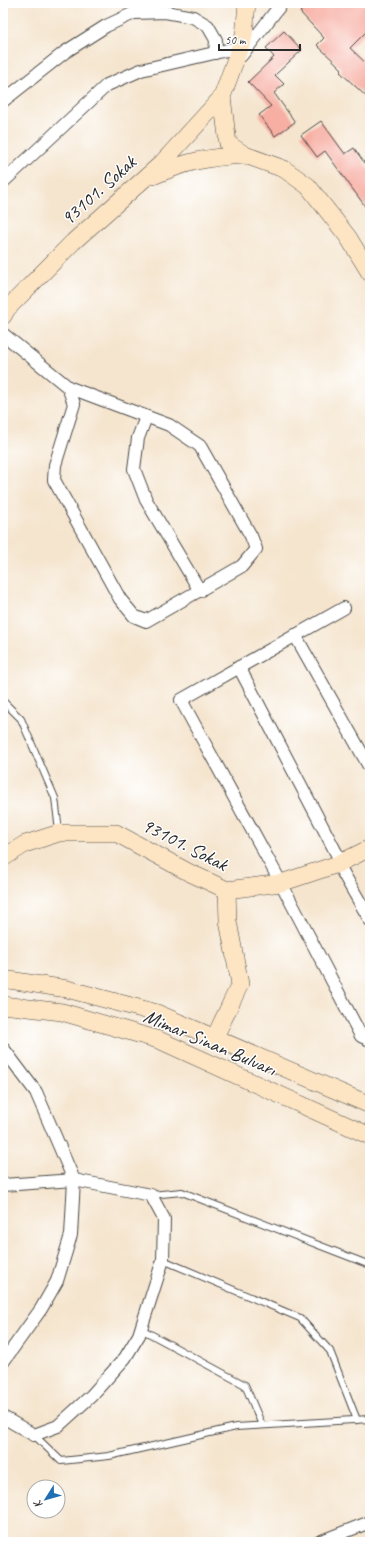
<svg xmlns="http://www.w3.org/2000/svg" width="373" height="1545" font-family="Caveat,sans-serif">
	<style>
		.building { fill: #f7aea3 }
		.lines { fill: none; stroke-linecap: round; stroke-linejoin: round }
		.lane-casing { stroke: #494744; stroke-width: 8 }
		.street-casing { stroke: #494744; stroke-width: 14 }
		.secondary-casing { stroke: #494744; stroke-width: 18 }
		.lane { stroke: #fff; stroke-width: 6 }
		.street { stroke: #fff; stroke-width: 12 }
		.secondary { stroke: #fde5c4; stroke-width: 17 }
		.labels { text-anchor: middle; stroke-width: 3; stroke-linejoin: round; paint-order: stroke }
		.street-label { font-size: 20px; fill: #2b2b2b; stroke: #fff }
	</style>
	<rect width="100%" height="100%" fill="#fff"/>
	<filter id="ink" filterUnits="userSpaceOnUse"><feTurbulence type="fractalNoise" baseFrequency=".025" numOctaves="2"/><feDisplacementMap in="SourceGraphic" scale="8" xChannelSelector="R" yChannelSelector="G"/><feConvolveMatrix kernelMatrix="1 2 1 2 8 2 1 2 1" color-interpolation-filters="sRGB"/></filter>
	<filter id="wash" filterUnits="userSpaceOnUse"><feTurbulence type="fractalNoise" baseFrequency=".012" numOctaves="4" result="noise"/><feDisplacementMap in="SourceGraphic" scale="16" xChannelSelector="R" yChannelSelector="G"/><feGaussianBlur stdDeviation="0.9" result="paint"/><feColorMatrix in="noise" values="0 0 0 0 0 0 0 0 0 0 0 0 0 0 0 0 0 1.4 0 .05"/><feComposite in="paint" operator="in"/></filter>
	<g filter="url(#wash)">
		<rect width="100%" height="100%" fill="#f5e5cf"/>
		<g id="blocks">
			<!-- building -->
			<g class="building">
				<polygon points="310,3 363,3 370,10 370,28 350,48 370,67 370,100 340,72 342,69 317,45 324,38 300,12"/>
				<polygon points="284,31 302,50 275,75 284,84 274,93 295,122 275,136 259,115 271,106 248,82 274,57 266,48"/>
				<polygon points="321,121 345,154 354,148 370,171 370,213 325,151 317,157 301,135"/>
			</g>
		</g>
	</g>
	<g filter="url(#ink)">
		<use href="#blocks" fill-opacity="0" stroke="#494744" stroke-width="1"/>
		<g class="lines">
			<defs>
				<g id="lane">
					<polyline points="3,701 21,719 55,798 59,831"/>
					<polyline points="151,1195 182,1192 370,1265"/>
					<polyline points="163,1260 300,1318 330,1351 357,1420"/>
					<polyline points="141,1329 245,1385 262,1425"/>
					<polyline points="34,1435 61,1461 109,1456 236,1427 370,1419"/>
				</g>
				<g id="street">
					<polyline points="241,56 282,3"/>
					<polyline points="3,101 65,52 106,26 134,13 165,12 193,17 208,26 216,40 215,53"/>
					<polyline points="3,182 107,85 141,70 240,47"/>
					<polyline points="3,334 68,387 169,425 200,446 251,536 256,549 242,566 146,621 134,616 120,599 54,480 55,465 74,404 68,387"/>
					<polyline points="146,417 138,438 134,469 146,500 200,591"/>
					<polyline points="344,608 181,700 281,883 361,1036 370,1040"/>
					<polyline points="295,635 370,768"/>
					<polyline points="239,667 341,862"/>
					<polyline points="338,864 370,920"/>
					<polyline points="3,1048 36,1092 74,1180 71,1235 57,1281 41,1309 3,1362"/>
					<polyline points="3,1185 74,1180 151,1195 164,1219 163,1260 139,1335 125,1358 91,1396 58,1426 34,1435 3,1417"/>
					<polyline points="319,1542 370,1522"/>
				</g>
				<g id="secondary">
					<polyline points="222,97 228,144 245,155 284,169 308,186 348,237 370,273"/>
					<path d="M 153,176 C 187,161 209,157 245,155"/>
					<polyline points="3,316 7,309 73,242 162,163 222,97 244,36 247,3"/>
					<polyline points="3,858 25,844 59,833 116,833 188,872 227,890 281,883 338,864 370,848"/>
					<polyline points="3,979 67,989 157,1013 370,1105"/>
					<polyline points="3,1005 62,1012 159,1040 370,1136"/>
					<polyline points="215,1037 240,984 228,921 227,890"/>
				</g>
			</defs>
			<!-- lane casing -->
			<use href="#lane" class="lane-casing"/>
			<!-- street casing -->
			<use href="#street" class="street-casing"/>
			<!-- secondary casing -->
			<use href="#secondary" class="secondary-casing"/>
			<!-- lane -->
			<use href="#lane" class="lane"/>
			<!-- street -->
			<use href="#street" class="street"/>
			<!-- secondary -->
			<use href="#secondary" class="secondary"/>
		</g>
	</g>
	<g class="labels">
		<!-- street labels -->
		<g class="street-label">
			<text transform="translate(98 190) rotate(-42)" y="7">93101. Sokak</text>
			<text transform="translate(185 844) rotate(27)" y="7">93101. Sokak</text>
			<text transform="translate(210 1042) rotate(23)" y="7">Mimar Sinan Bulvarı</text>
		</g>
	</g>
	<!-- margin -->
	<rect width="373" height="1545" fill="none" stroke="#fff" stroke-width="16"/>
	<!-- north arrow -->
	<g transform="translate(46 1499) rotate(233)"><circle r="19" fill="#ffffff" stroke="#aaaaaa"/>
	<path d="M0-3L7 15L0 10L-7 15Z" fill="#1f6fb2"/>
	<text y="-6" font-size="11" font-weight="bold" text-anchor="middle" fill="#2b2b2b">K</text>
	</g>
	<!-- scale -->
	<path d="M219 44v6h81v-6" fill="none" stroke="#2b2b2b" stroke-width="2"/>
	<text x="225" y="44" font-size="12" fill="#2b2b2b" stroke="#ffffff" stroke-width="3" paint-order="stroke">50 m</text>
</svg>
